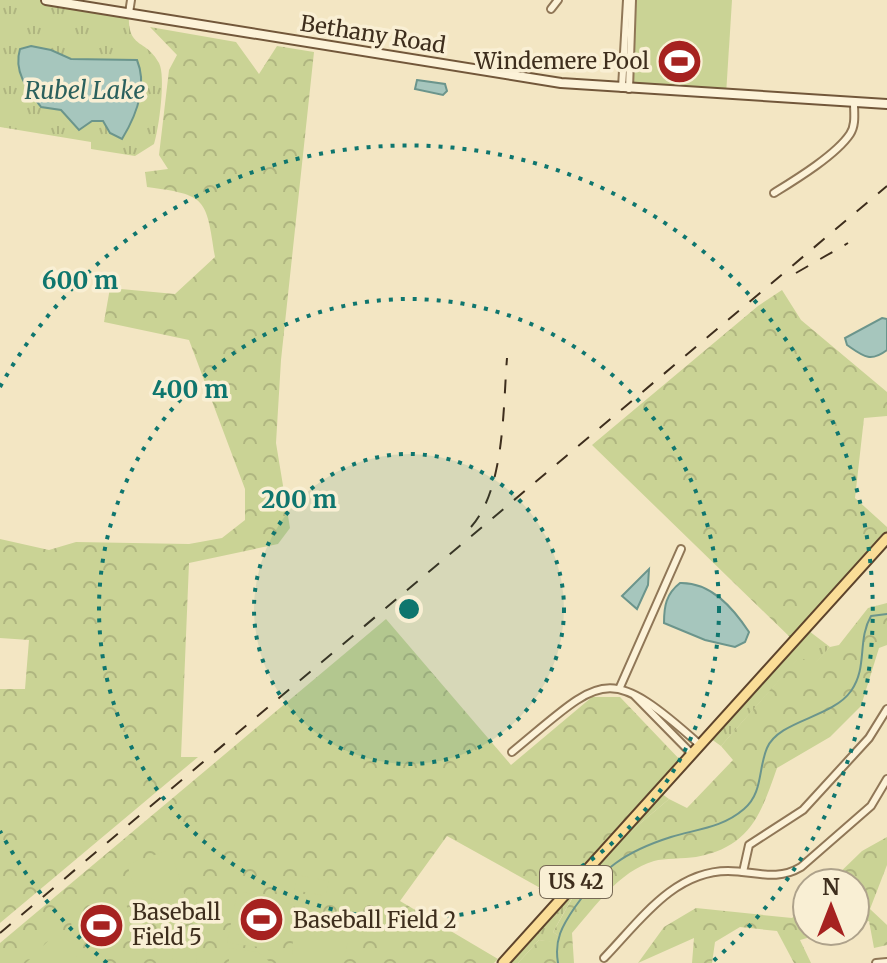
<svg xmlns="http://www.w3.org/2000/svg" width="887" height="963" font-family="Merriweather,serif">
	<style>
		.grass { fill: url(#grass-tufts) }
		.forest { fill: url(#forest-crowns) }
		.pitch { fill: #cad395 }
		.water { fill: #a6c6bd; stroke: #6b958c; stroke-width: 2 }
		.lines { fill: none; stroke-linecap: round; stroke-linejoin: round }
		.stream { stroke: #6b958c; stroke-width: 2 }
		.street-casing { stroke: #907757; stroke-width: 10 }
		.secondary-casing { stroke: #72573a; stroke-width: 12 }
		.primary-casing { stroke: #5d442c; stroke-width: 13 }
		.street { stroke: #fcf2d8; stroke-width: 6 }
		.secondary { stroke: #fcf2d8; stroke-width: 8 }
		.primary { stroke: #fadd97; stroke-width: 9 }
		.rail { stroke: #3e2e1d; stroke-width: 2; stroke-dasharray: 14 14; stroke-linecap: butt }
		.ring { fill: none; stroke: #0f766e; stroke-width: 4; stroke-dasharray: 4 8 }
		.labels { text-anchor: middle; stroke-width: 7; stroke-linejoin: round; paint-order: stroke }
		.shield { fill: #f9efd4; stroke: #766854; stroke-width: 2 }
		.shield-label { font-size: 20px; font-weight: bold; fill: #3e2e1d }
		.street-label { font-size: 22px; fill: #3e2e1d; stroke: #f9efd4 }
		.poi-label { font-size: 22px; fill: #3e2e1d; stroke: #f9efd4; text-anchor: start }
		.water-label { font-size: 24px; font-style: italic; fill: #2b605d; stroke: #f9efd4 }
		.centre { fill: #0f766e; stroke: #f9efd4; stroke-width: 4 }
		.ring-label { font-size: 24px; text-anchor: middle; font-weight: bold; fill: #0f766e; stroke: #f9efd4; stroke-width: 7; stroke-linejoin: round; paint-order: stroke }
	</style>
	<defs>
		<pattern id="grass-tufts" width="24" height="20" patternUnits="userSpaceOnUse" patternTransform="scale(2)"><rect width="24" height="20" fill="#cad395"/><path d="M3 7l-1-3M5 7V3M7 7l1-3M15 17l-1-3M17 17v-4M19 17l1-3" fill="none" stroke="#afb580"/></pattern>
		<pattern id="forest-crowns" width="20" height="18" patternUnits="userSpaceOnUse" patternTransform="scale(2)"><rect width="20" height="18" fill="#cad395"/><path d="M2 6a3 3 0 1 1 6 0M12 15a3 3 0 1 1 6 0" fill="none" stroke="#afb580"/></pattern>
	</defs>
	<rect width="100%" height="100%" fill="#f3e6c3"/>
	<!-- grass -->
	<g class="grass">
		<path d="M 0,0 L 45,0 L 129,13 C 127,50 146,38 159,63 C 166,76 159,129 154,144 L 135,156 L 91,149 L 91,142 L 0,127 Z"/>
		<polygon points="805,628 830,647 814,665 799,658 721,746 707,736"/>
		<polygon points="658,791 669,799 590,866 553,932 559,936 557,943 539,940 518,963 503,963"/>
	</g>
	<!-- forest -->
	<g class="forest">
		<path d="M 150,27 L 236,42 L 259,74 L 277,46 L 314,52 L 281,360 L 276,443 L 290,528 L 278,544 L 189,563 L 181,757 L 198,757 L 0,923 L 0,689 L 25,689 L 29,640 L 0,638 L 0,539 L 49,550 L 76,542 L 189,544 L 222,538 L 245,520 L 245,489 L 189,340 L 104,322 L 110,288 L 175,294 L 215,257 C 206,198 207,195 147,187 L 145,172 L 168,169 L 159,155 L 169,70 L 177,55 Z"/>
		<polygon points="782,290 801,320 887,392 887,416 864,418 855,498 887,527 887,538 794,641 592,445 758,306"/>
		<path d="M 887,603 L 887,645 L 879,648 L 861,706 L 830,737 L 777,768 C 761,814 750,847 696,857 C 684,859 664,858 654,861 C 619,871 595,907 572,933 L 574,963 L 518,963 L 539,940 L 557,942 L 559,936 L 553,932 L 588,871 L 560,899 L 447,836 L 400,901 L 498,959 L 494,963 L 0,963 L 0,943 L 386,619 L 511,765 L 592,697 L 620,697 L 683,763 L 596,861 L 669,799 L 687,808 L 733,760 L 721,746 L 799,657 L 814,664 L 830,647 L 839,645 L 868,608 Z"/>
		<polygon points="887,837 887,865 870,909 887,925 887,945 874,948 869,921 855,924 855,883 829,883 862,851"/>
		<polygon points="807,904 807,931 832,931 800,940 811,963 794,963 777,931 740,927 715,942 712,963 692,963 694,938 638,963 664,927 696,908 792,918"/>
	</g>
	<!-- pitch -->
	<g class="pitch">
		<polygon points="632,0 732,0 726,95 629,89"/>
		<path d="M 166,851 L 172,854 L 185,897 C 157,909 130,895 128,864 Z"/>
		<polygon points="297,875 329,881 326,896 294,890"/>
		<path d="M 110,890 C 143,909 131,941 103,958 L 72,929 L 71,922 Z"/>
		<path d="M 243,892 L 294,905 C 288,950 266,951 227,942 L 237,895 Z"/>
		<polygon points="316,914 349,939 342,963 299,963 292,955 293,939"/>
		<polygon points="51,938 61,938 82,963 26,963"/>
		<polygon points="175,938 198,942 196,963 161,963 162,959 172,960"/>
		<polygon points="229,948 258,952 271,963 229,963"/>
	</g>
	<!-- water -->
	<g class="water">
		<path d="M 31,46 L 51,50 L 71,59 L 137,60 C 148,87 136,116 122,139 L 110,133 L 103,121 L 92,121 L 79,130 L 61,110 L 41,107 C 28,90 13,72 20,49 Z"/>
		<polygon points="417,80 445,84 447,91 443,95 415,89"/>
		<path d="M 882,318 L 887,319 L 887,350 C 870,363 863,356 847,345 L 845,338 Z"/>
		<polygon points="649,569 648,585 637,609 622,596"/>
		<path d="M 680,583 C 711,582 733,608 749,632 L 745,642 L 735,647 L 705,640 L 664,623 C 664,606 666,594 680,583 Z"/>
	</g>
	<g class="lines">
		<!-- stream -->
		<path class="stream" d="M 558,963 C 554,940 562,926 575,907 C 603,868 624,852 671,837 C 697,829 722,828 744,809 C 763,793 758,769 767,748 C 779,720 832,718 851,691 C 868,667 857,640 871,616 L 887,614"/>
		<defs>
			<g id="street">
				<polyline points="551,9 558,0"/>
				<polyline points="129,13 131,0"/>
				<polyline points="622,88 627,0"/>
				<polyline points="629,89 632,0"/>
				<path d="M 774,193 C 795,180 836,155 850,134 C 856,125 854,113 854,103"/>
				<polyline points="620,687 681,549"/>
				<polyline points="635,696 691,753"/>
				<path d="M 512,752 C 602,678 605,660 699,744"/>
				<polyline points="743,872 749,845 803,810 869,738 887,709"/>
				<path d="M 604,958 C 639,922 673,871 728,871 C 755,871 776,882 801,867 L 871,806 L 887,779"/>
				<polyline points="876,963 887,962"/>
			</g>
			<polyline id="secondary" points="46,0 561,83 887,104"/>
			<polyline id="primary" points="503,963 887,538"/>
		</defs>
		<!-- street casing -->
		<use href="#street" class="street-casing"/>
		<!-- secondary casing -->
		<use href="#secondary" class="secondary-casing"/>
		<!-- primary casing -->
		<use href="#primary" class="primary-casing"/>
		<!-- street -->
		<use href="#street" class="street"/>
		<!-- secondary -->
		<use href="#secondary" class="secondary"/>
		<!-- primary -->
		<use href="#primary" class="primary"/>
		<!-- rail -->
		<g class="rail">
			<polyline points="796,273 848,243"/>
			<path d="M 471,527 C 505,489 503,407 507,358"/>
			<polyline points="0,933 887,186"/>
		</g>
	</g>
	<!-- distance rings -->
	<circle cx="409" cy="609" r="155" fill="#0f766e" fill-opacity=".12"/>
	<g class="ring">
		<circle cx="409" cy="609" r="155"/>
		<circle cx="409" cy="609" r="310"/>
		<path d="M107 963A465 465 0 0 1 0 831M0 387A465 465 0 1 1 711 963"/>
	</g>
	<!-- icons -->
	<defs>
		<symbol id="stadium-disc" viewBox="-11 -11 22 22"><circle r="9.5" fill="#a62220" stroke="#f9efd4"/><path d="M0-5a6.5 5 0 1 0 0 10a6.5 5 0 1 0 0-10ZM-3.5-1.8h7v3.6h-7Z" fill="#fff"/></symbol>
	</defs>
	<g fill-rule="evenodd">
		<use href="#stadium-disc" x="654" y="36" width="51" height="51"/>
		<use href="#stadium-disc" x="236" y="894" width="51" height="51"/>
		<use href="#stadium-disc" x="76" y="900" width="51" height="51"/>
	</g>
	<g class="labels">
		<!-- shield labels -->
		<rect class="shield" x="540" y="866" width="72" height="32" rx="6"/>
		<g class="shield-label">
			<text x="576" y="889">US 42</text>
		</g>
		<!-- street labels -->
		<g class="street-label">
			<text transform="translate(373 34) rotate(9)" y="8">Bethany Road</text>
		</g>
		<!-- poi labels -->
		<g class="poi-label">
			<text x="649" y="69" text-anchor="end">Windemere Pool</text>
			<text x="132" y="920">Baseball<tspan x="132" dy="25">Field 5</tspan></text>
			<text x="293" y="928">Baseball Field 2</text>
		</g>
		<!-- water labels -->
		<g class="water-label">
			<text x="85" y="99">Rubel Lake</text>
		</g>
	</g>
	<circle cx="409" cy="609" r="12" class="centre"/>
	<g class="ring-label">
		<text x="80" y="289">600 m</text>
		<text x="190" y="398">400 m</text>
		<text x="299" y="508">200 m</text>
	</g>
	<!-- north arrow -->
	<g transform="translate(831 907)"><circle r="38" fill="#f9efd4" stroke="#aea28b" stroke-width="2"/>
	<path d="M0-6L14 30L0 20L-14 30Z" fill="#a62220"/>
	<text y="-12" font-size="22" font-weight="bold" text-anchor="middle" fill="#3e2e1d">N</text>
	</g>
</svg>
